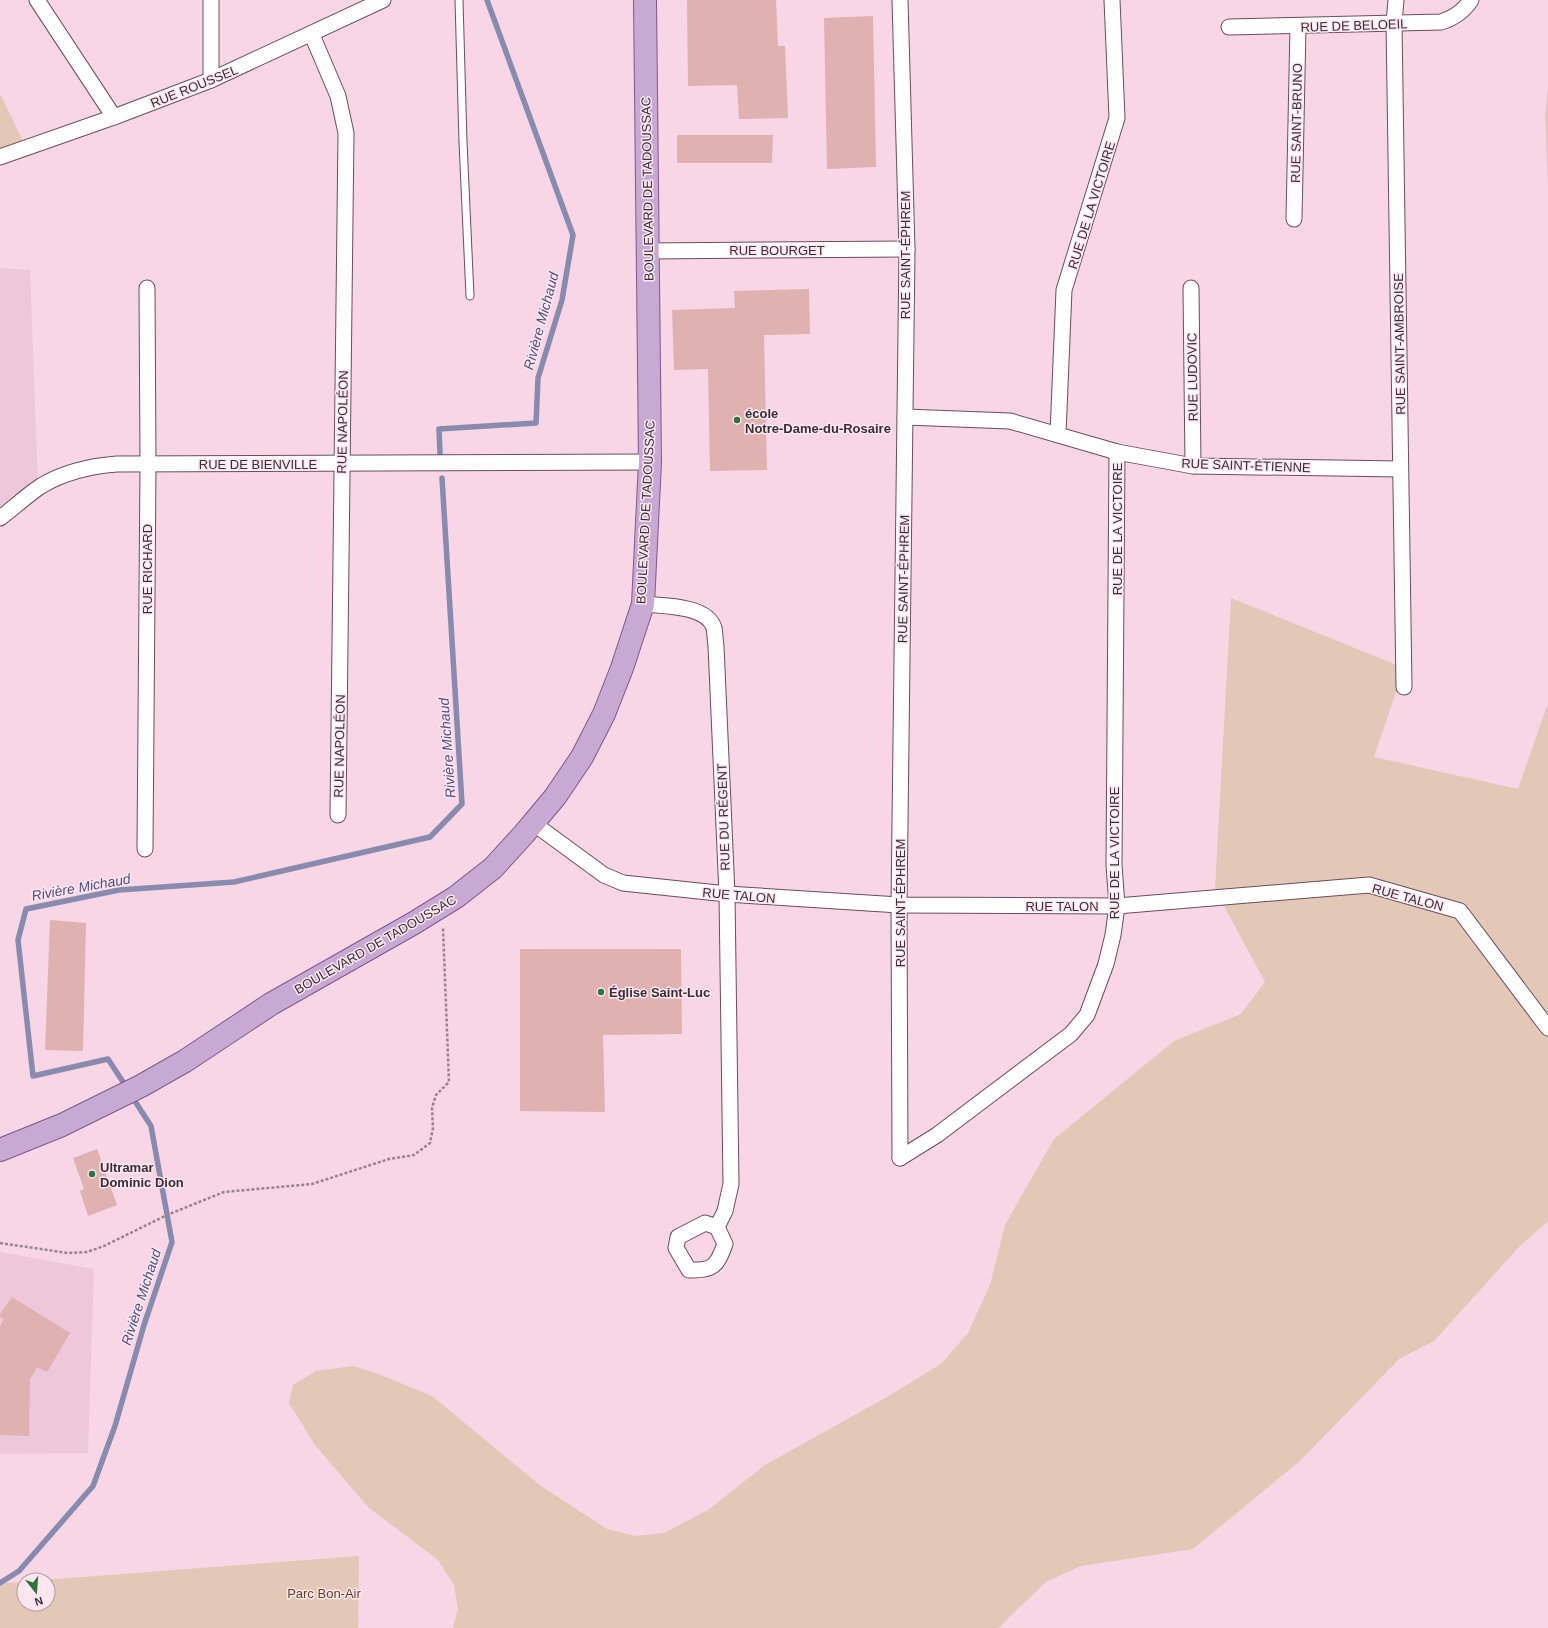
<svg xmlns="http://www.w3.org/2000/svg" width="1548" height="1628" font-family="Arial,sans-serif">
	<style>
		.built { fill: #efc7db }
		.green { fill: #e3c7b7 }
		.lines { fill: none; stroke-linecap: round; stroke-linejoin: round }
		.stream { stroke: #888aae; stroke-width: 5.5 }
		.building { fill: #dfb1b0 }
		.lane-casing { stroke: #6a4e5c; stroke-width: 9 }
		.street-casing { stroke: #6a4e5c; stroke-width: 17 }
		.primary-casing { stroke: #7e5889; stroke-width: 24 }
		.path { stroke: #9a838e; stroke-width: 2.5; stroke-dasharray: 3 2; stroke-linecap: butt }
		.lane { stroke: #fff; stroke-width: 7 }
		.street { stroke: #fff; stroke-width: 15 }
		.primary { stroke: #c7a9d4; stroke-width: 22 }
		.poi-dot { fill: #2f733e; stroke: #fce7f1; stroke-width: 1.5 }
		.labels { text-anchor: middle; stroke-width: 3; stroke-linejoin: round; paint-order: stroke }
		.street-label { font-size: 13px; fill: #3b2e34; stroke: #fce7f1 }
		.poi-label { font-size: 13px; font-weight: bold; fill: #3b2e34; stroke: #fce7f1; text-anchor: start }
		.park-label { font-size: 13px; fill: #6f3d1c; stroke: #fce7f1 }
		.water-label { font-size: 14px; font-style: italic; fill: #504f83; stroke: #fce7f1 }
	</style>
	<rect width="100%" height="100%" fill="#f8d6e6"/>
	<!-- built -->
	<g class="built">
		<polygon points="0,268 30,270 38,483 0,511"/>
		<polygon points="0,1252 94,1269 88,1453 0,1454"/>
	</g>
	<!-- green -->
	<g class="green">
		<polygon points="1548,87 1548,186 1545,115"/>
		<polygon points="0,94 26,147 0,153"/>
		<polygon points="1231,598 1404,668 1374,757 1518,789 1548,703 1548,1221 1518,1248 1434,1341 1399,1359 1301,1460 1193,1549 1081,1566 1046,1582 998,1628 453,1628 458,1609 454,1585 438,1560 368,1507 315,1445 289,1403 293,1385 316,1371 353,1366 376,1373 432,1396 541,1486 607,1529 635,1536 664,1533 708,1510 765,1465 894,1393 942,1363 968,1333 990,1285 1005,1225 1054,1139 1174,1041 1241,1014 1265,982 1215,889"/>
		<polygon points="359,1556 358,1628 0,1628 0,1583 24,1582 24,1604 48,1604 48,1580 44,1580"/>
	</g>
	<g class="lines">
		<!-- stream -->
		<g class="stream">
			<polyline points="440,453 439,429 536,423 538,378 562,300 573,235 487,0"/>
			<polyline points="127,1088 108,1059 33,1076 18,940 26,909 119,890 234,882 430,837 462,804 442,478"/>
			<polyline points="0,1583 19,1571 93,1486 115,1426 144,1325 172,1242 151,1126 131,1095"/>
		</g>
	</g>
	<!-- building -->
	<g class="building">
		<polygon points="687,0 776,0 778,46 785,46 788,118 739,119 737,85 688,86"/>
		<polygon points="873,16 876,167 827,169 824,18"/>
		<polygon points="677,135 773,135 772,163 677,163"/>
		<polygon points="809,289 810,334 764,335 767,470 710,471 708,369 674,370 672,310 735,308 734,291"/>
		<polygon points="50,920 86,923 83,1051 45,1050"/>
		<polygon points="520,949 681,949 682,1034 603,1035 605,1112 520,1111"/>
		<polygon points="97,1149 117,1205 88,1216 80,1191 84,1189 73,1158"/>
		<polygon points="12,1297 70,1333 47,1372 37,1367 30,1380 29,1436 0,1435 0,1326 4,1319 0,1317 0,1314"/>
	</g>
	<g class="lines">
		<defs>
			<polyline id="lane" points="459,0 463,142 470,296"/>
			<g id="street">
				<polyline points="37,0 114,117"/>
				<polyline points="211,0 211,80"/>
				<polyline points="1396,0 1394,23 1404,687"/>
				<path d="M 1229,27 L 1441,22 C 1454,18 1463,12 1471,0"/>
				<polyline points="312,35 338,96 346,133 338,815"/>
				<polyline points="0,157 114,117 211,80 383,0"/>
				<polyline points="1294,219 1298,26"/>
				<polyline points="648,251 907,249"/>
				<polyline points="1191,288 1193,466"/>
				<polyline points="905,417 1010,421 1117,452 1193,466 1400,469"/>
				<polyline points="1058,434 1064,290 1117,118 1112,0"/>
				<path d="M 0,518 C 14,508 27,495 41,486 C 64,472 91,466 117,464 L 650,462"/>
				<path d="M 643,604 C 663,606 707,605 714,628 C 715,633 715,640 716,646 L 727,894 L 731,1184 L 725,1211 L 717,1227"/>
				<polyline points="533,823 604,875 623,883 727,894 899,905 1117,906 1369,885 1460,911 1548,1028"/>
				<polyline points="145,849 148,465 147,288"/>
				<polyline points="900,1158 899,905 907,249 900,0"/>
				<polyline points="900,1158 937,1135 1071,1034 1087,1015 1106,964 1113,935 1117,906 1114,865 1117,452"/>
				<path d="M 705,1223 L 717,1227 L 725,1244 C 717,1266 713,1271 689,1270 L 676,1248 L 678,1237 Z"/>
			</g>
			<polyline id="primary" points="0,1150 62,1125 141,1086 185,1061 271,1004 414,923 456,897 493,868 524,834 555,797 582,757 604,714 622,668 643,604 650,462 645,0"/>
		</defs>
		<!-- lane casing -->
		<use href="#lane" class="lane-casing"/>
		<!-- street casing -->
		<use href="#street" class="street-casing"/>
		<!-- primary casing -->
		<use href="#primary" class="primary-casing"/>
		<!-- path -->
		<polyline class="path" points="0,1243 68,1253 87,1252 104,1246 167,1215 224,1192 312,1184 389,1159 414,1155 430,1143 433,1128 432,1108 436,1095 449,1082 443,928"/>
		<!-- lane -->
		<use href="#lane" class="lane"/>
		<!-- street -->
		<use href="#street" class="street"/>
		<!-- primary -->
		<use href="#primary" class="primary"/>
	</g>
	<!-- markers -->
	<g class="poi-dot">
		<circle cx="737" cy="420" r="4"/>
		<circle cx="601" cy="992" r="4"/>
		<circle cx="92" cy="1174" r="4"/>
	</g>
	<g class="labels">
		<!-- street labels -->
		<g class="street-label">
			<text transform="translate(1354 25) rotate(-2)" y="5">RUE DE BELOEIL</text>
			<text transform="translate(194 86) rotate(-22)" y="5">RUE ROUSSEL</text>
			<text transform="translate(1296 123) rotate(-89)" y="5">RUE SAINT-BRUNO</text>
			<text transform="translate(647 189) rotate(-91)" y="5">BOULEVARD DE TADOUSSAC</text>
			<text transform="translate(1091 205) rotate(-73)" y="5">RUE DE LA VICTOIRE</text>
			<text x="777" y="255">RUE BOURGET</text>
			<text transform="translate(905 255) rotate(-90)" y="5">RUE SAINT-ÉPHREM</text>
			<text transform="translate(1399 344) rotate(-91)" y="5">RUE SAINT-AMBROISE</text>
			<text transform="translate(1192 377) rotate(-91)" y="5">RUE LUDOVIC</text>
			<text transform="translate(342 422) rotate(-89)" y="5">RUE NAPOLÉON</text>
			<text x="258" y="469">RUE DE BIENVILLE</text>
			<text transform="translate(1246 465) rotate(2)" y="5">RUE SAINT-ÉTIENNE</text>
			<text transform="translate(645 512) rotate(-87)" y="5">BOULEVARD DE TADOUSSAC</text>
			<text transform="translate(1117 529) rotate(-90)" y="5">RUE DE LA VICTOIRE</text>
			<text transform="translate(147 569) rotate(-90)" y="5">RUE RICHARD</text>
			<text transform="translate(903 579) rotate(-89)" y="5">RUE SAINT-ÉPHREM</text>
			<text transform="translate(339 746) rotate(-89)" y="5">RUE NAPOLÉON</text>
			<text transform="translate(723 817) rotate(-92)" y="5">RUE DU RÉGENT</text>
			<text transform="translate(1114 853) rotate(-90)" y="5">RUE DE LA VICTOIRE</text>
			<text transform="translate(739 895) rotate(5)" y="5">RUE TALON</text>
			<text transform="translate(1408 897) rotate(15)" y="5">RUE TALON</text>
			<text transform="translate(900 903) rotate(-90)" y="5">RUE SAINT-ÉPHREM</text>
			<text x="1062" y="911">RUE TALON</text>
			<text transform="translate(375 944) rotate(-30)" y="5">BOULEVARD DE TADOUSSAC</text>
		</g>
		<!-- poi labels -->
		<g class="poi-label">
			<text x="745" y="418">école<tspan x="745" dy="15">Notre-Dame-du-Rosaire</tspan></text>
			<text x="609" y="997">Église Saint-Luc</text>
			<text x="100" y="1172">Ultramar<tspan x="100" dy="15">Dominic Dion</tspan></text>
		</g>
		<!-- park labels -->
		<g class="park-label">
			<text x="324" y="1598">Parc Bon-Air</text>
		</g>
		<!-- water labels -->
		<g class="water-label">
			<text transform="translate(541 321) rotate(-75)" y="5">Rivière Michaud</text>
			<text transform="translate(447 748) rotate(-94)" y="5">Rivière Michaud</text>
			<text transform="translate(81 887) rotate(-10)" y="5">Rivière Michaud</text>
			<text transform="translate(141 1297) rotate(-72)" y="5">Rivière Michaud</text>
		</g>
	</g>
	<!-- north arrow -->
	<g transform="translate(36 1592) rotate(163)"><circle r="19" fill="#fce7f1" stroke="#af9da5"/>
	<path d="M0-3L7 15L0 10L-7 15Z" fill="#2f733e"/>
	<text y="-6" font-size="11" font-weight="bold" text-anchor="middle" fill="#3b2e34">N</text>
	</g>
</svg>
